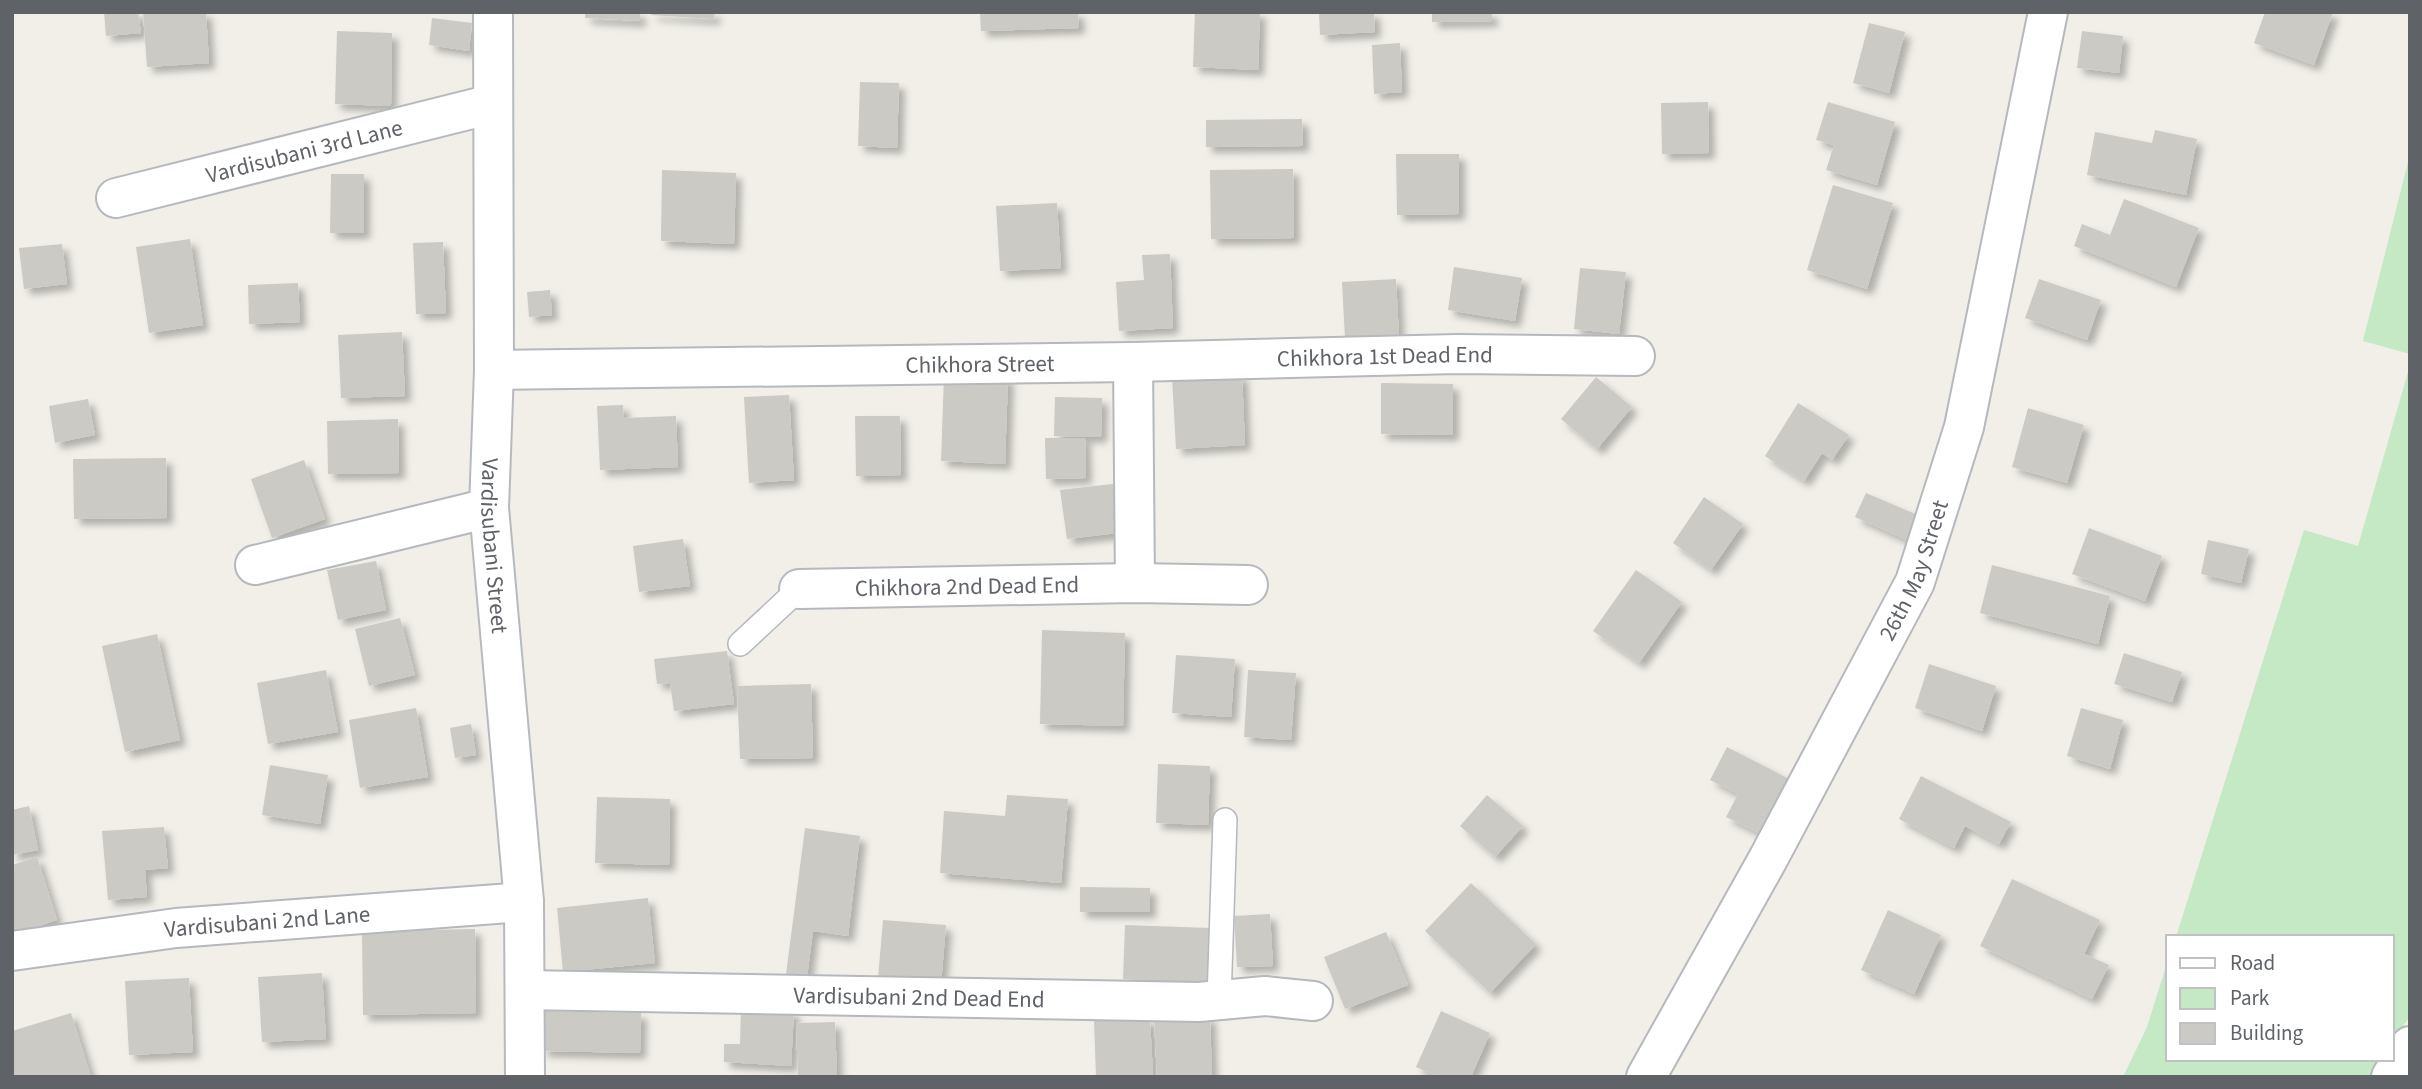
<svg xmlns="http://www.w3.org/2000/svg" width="2422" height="1089" font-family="'Source Sans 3',sans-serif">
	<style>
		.green { fill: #c5e8c5 }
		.building { fill: #cccac5; filter: url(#shadow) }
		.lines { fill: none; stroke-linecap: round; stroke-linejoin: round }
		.lane-casing { stroke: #b5b8bc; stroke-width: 26 }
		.street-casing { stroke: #b5b8bc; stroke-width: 42 }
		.secondary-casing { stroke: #b6babf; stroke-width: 42 }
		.lane { stroke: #fff; stroke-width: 23 }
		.street { stroke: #fff; stroke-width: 38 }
		.secondary { stroke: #fff; stroke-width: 38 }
		.labels { text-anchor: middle; stroke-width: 6; stroke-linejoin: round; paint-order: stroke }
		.street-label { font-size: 23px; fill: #5f6368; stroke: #fff }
	</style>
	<defs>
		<filter id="shadow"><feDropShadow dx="6" dy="6" stdDeviation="3.5" flood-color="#0004"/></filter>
	</defs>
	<rect width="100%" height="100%" fill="#f1efe8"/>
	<!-- green -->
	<g class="green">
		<polygon points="2410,154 2410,354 2363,341"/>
		<polygon points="2410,365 2410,1016 2392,1043 2392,937 2176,937 2304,530 2358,546"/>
		<polygon points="2168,960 2168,1059 2381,1059 2370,1077 2123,1077 2147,1027"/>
	</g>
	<!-- building -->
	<g class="building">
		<polygon points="104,12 138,12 141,33 106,36"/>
		<polygon points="143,12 206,12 209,63 147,67"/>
		<polygon points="585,12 640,12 640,21 585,18"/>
		<polygon points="652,12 715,12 714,19 651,15"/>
		<polygon points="980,12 1078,12 1079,28 981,31"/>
		<polygon points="1195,12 1260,12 1258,70 1193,67"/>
		<polygon points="1319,12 1374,12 1375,32 1320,35"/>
		<polygon points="1432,12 1492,12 1492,21 1432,22"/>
		<polygon points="2265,12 2333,12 2314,65 2254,43"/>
		<polygon points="432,18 472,23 469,51 429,45"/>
		<polygon points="1869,23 1905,32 1889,93 1853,83"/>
		<polygon points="337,31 392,33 391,106 335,104"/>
		<polygon points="2082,31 2123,36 2119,73 2077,68"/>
		<polygon points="1400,43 1402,92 1374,94 1372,45"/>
		<polygon points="860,82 899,83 897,148 858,146"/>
		<polygon points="1708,102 1709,153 1662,154 1661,103"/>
		<polygon points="1828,102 1895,122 1877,185 1826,170 1834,145 1816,140"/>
		<polygon points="1302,119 1303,146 1206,147 1206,120"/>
		<polygon points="2155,130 2197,139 2186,195 2087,175 2095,132 2152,143"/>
		<polygon points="1396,154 1459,154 1459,214 1397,215"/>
		<polygon points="1293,169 1294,238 1211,239 1210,170"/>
		<polygon points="662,170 736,173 734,244 661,241"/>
		<polygon points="331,174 364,174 364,233 330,233"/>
		<polygon points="1833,185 1893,203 1867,289 1807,270"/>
		<polygon points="2124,199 2199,228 2176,287 2074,246 2082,224 2110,235"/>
		<polygon points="1057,203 1061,268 1000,271 996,206"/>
		<polygon points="190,239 203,325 149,333 136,247"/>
		<polygon points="443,242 446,313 416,314 413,243"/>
		<polygon points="62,244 67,284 24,289 19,248"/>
		<polygon points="1170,254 1173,328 1119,331 1116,282 1144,280 1142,255"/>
		<polygon points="1454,267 1522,278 1515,321 1448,310"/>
		<polygon points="1580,268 1626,272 1619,334 1574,329"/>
		<polygon points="1396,279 1399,337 1345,339 1342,282"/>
		<polygon points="2039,279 2101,300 2087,340 2025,318"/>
		<polygon points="298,283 300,322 249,324 248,285"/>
		<polygon points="550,290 552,315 529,317 527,292"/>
		<polygon points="402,332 405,396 341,398 338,335"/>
		<polygon points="1242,374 1245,445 1176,449 1172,377"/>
		<polygon points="944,375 1008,377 1005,464 941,461"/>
		<polygon points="1596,377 1632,407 1597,449 1561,419"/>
		<polygon points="1381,383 1453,384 1453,435 1381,434"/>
		<polygon points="789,395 794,480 749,483 744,397"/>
		<polygon points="1055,397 1102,398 1101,437 1054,436"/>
		<polygon points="88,399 95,435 55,443 49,406"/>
		<polygon points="1798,403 1849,435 1832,460 1822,453 1804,481 1765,456"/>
		<polygon points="623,405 624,418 676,416 678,467 600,470 597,406"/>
		<polygon points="2028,408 2084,425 2067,483 2012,467"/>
		<polygon points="855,416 900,416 901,475 856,476"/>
		<polygon points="398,419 399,473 328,474 327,421"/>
		<polygon points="1045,438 1085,438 1086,478 1046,479"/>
		<polygon points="166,458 167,518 74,519 73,459"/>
		<polygon points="304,460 325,519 272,538 251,479"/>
		<polygon points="1121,483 1126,532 1067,539 1060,490"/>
		<polygon points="1866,493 1927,519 1916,544 1855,517"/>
		<polygon points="1704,497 1743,524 1711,570 1673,543"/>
		<polygon points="2089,528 2162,556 2145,601 2072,574"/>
		<polygon points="683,539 690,586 639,592 633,546"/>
		<polygon points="2208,540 2249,549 2241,583 2201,574"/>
		<polygon points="376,561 386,610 338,620 327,570"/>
		<polygon points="1992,565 2110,596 2098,644 1980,613"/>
		<polygon points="1636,570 1682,602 1639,663 1593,631"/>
		<polygon points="400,618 415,675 369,686 355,629"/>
		<polygon points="1042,630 1125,633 1123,726 1040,724"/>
		<polygon points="157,634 180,740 125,752 102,646"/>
		<polygon points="727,651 734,704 674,711 670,683 657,684 654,659"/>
		<polygon points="2124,653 2182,672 2172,702 2114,684"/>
		<polygon points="1176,655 1235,659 1231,717 1172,713"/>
		<polygon points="1929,664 1996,686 1982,731 1915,708"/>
		<polygon points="326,670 338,732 268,744 257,683"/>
		<polygon points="1248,670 1296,673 1291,740 1244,737"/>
		<polygon points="811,684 813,758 740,759 737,686"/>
		<polygon points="416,708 428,777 360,788 349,720"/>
		<polygon points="2081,708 2123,720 2110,769 2067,756"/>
		<polygon points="471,724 476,755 455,758 450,728"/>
		<polygon points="1727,747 1797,783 1769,838 1726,817 1738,794 1710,780"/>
		<polygon points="1158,764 1210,766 1208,825 1156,823"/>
		<polygon points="270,765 328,775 320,824 262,815"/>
		<polygon points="1921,776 2011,822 1999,844 1965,826 1954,848 1899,819"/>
		<polygon points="1007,795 1068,799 1061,883 940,873 944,811 1005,816"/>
		<polygon points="1487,795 1523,826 1495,857 1460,826"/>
		<polygon points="597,797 670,799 669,865 595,863"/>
		<polygon points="29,806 38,850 12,855 12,810"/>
		<polygon points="164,827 168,868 145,870 147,897 108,900 102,831"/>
		<polygon points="805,828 860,836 848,936 813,931 806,985 785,982"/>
		<polygon points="37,857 57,920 12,935 12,865"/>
		<polygon points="2012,879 2100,920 2084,954 2109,965 2092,999 1980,946"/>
		<polygon points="1471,883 1536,944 1490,993 1425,931"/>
		<polygon points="1080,887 1150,888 1150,912 1080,912"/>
		<polygon points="648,898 655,963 563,972 557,908"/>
		<polygon points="1888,910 1941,935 1914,994 1861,970"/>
		<polygon points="1270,914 1273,966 1237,967 1234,916"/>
		<polygon points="883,920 946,925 941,984 878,978"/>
		<polygon points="1125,925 1210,928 1209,983 1123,979"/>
		<polygon points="475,929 476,1013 363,1015 362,931"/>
		<polygon points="1386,932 1408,985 1345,1009 1324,957"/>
		<polygon points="322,973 326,1039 262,1042 258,977"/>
		<polygon points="189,978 193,1052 129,1055 125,981"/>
		<polygon points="741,1009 794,1011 791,1066 724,1062 724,1044 740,1044"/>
		<polygon points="542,1011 641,1013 640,1053 542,1051"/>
		<polygon points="1441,1011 1490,1033 1471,1077 1439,1077 1416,1067"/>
		<polygon points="71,1013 91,1077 12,1077 12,1031"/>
		<polygon points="1210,1016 1212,1077 1157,1077 1154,1018"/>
		<polygon points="1150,1018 1153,1077 1096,1077 1094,1020"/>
		<polygon points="835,1022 837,1077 798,1077 796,1023"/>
	</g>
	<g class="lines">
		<defs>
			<g id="lane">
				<polyline points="740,644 799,589"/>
				<polyline points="1219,1000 1225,820"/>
			</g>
			<g id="street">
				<path id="s1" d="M 116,198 L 492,104"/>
				<polyline points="1133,362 1135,583"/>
				<path id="s2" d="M 494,370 L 1133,362 L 1457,354 L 1635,356"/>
				<polyline points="255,565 489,508"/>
				<path id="s3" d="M 799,589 L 1135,583 L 1248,585"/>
				<path id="s4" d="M 12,951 L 176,928 L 524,902"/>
				<path id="s5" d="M 525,990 L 1199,1002 L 1265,996 L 1313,1001"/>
				<path id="s6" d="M 1646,1077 L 1768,859 L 1915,582 L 1964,427 L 2048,12"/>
				<polyline points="2391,1077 2410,1046"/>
			</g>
			<g id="secondary">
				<path id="s7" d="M 493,12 L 494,370 L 489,508 L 524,902 L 525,1077"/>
			</g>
		</defs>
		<!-- lane casing -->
		<use href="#lane" class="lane-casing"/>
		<!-- street casing -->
		<use href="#street" class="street-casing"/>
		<!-- secondary casing -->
		<use href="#secondary" class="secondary-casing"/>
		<!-- lane -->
		<use href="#lane" class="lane"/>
		<!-- street -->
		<use href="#street" class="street"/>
		<!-- secondary -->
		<use href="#secondary" class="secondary"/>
	</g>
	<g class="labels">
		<!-- street labels -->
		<g class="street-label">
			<text dy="8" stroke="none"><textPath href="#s1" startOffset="194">Vardisubani 3rd Lane</textPath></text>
			<text dy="8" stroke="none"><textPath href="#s2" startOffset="891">Chikhora 1st Dead End</textPath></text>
			<text dy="8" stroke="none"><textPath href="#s2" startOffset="486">Chikhora Street</textPath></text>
			<text dy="8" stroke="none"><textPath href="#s7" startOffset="534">Vardisubani Street</textPath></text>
			<text dy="8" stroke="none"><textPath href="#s6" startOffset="574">26th May Street</textPath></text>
			<text dy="8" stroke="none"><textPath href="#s3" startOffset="168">Chikhora 2nd Dead End</textPath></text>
			<text dy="8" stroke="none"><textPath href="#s4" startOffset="257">Vardisubani 2nd Lane</textPath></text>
			<text dy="8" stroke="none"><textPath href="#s5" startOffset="394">Vardisubani 2nd Dead End</textPath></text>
		</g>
	</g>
	<!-- border -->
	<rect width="2422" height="1089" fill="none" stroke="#5f6368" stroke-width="28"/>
	<!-- legend -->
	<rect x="2166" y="935" width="228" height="126" fill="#ffffff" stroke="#bfc1c3" stroke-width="2"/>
	<rect x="2180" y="958" width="35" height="10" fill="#ffffff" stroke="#bfc1c3" stroke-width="2"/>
	<text x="2230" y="970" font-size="21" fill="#5f6368">Road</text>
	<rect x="2180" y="988" width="35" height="21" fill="#c5e8c5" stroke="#bfc1c3" stroke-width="2"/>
	<text x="2230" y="1005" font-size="21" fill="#5f6368">Park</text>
	<rect x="2180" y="1023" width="35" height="21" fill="#cccac5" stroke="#bfc1c3" stroke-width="2"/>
	<text x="2230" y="1040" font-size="21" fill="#5f6368">Building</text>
</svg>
